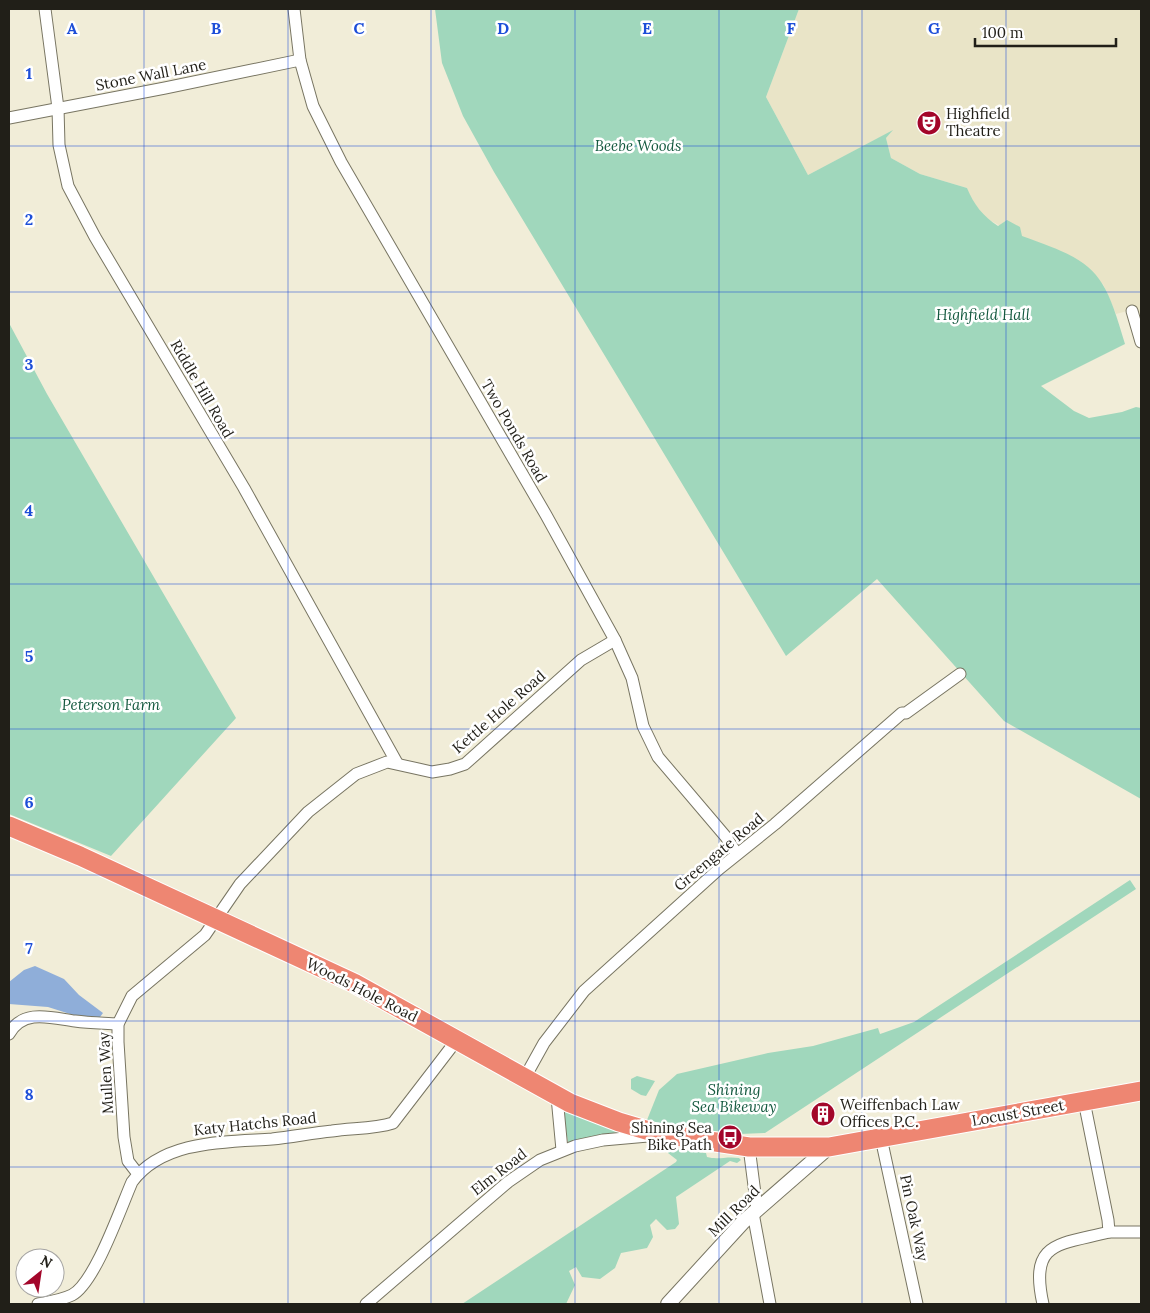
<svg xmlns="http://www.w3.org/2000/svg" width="1150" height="1313" font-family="Lora,serif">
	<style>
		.built { fill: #e9e4c7 }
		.green { fill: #a0d7bc }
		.water { fill: #8faed9 }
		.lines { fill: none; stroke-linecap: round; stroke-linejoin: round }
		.minor-casing { stroke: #787562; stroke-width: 13 }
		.tertiary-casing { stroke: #787562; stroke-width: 16 }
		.trunk-casing { stroke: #fff; stroke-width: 21 }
		.minor { stroke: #fff; stroke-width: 11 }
		.tertiary { stroke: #fff; stroke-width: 14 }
		.trunk { stroke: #ee8672; stroke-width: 19 }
		.grid { fill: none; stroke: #1d4ed8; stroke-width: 1; stroke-opacity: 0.55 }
		.labels { text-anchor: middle; stroke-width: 5; stroke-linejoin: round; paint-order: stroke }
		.street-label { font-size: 15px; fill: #211f18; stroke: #fff }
		.poi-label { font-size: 15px; fill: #211f18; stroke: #fff; text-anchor: start }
		.park-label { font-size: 15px; font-style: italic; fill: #14593f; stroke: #fff }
		.grid-label { font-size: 16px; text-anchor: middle; font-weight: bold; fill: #1d4ed8; stroke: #fff; stroke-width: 5; stroke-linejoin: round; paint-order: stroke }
	</style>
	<rect width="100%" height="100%" fill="#f1edd8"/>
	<!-- built -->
	<polygon class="built" points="799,9 1141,9 1141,327 1135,309 1116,314 1103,284 986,218 972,201 967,188 920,174 891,158 886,138 892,131 808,175 766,97"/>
	<!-- green -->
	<g class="green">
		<path d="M 435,9 L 799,9 L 766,97 L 808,175 L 893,130 L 886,138 L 891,158 L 920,174 L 967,188 C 974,205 983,216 998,226 L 1007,220 L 1020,227 L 1022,236 C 1095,262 1103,268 1125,344 L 1041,386 L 1074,411 L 1089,418 L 1122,412 L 1136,407 L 1141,408 L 1141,799 L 1004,721 L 877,579 L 786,656 L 494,172 L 463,116 L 442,63 Z"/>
		<polygon points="9,323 47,394 236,718 111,856 9,814"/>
		<polygon points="1130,880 1136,889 765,1133 740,1134 736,1137 719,1135 720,1132 715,1131 714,1134 681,1129 647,1120 659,1090 677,1074 768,1053 813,1046 878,1028 880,1034 883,1033 914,1022"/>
		<polygon points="637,1076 655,1081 646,1096 641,1095 631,1089 631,1079"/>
		<polygon points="565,1108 619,1130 618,1132 568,1142 563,1111"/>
		<path d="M 669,1148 L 706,1153 L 707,1157 C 718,1160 727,1156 739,1158 L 741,1160 L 737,1163 L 730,1161 L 676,1197 L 679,1224 L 675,1229 L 667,1230 L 656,1219 L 650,1225 L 653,1237 L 647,1248 L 621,1253 L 615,1268 L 600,1279 L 582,1277 L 576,1267 L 569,1271 L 575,1285 L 566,1304 L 462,1304 L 676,1162 L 677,1160 L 668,1153 Z"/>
	</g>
	<!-- water -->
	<polygon class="water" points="35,966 64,979 79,995 103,1013 100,1017 89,1020 48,1007 9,1004 9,982 24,970"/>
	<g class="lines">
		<defs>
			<g id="minor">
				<polyline points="45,9 58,108 59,145 68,186 95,237 244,488 397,763"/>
				<polyline points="294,9 300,60 313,106 341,162 546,515 615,640 632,678 643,726 658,757 726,837 737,854"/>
				<polyline points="9,118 165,88 300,60"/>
				<polyline points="1132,311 1141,342"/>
				<path d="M 9,1034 C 23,1008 52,1018 75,1021 C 90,1023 104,1023 118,1024"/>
				<polyline points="524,1079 544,1043 584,991 719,869 775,824 902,713 906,713 960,674"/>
				<polyline points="557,1097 562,1150"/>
				<polyline points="881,1138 917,1304"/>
				<polyline points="749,1147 757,1209"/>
				<polyline points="138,1174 128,1161 124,1137 118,1042 118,1024 132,996 205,935 240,884 308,812 356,774 387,762 432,772 450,769 465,764 581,660 615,640"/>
				<polyline points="753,1213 770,1304"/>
				<polyline points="1109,1232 1141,1232"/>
				<path d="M 38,1304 C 49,1302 62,1300 72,1295 C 95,1283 121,1207 132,1182 C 163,1140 225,1142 272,1139 C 292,1137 312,1133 332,1131 C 352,1128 374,1129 393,1123 L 456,1041"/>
				<polyline points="366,1304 508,1182 540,1160 575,1146 603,1140 648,1136"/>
				<path d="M 1043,1304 C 1029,1241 1058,1245 1109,1232 L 1108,1220 L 1084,1101"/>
			</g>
			<polyline id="tertiary" points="668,1304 743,1222 829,1147"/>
			<polyline id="trunk" points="9,826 80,856 354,983 570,1103 619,1122 656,1133 749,1147 829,1147 1141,1091"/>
		</defs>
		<!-- minor casing -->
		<use href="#minor" class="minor-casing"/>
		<!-- tertiary casing -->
		<use href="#tertiary" class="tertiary-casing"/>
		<!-- trunk casing -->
		<use href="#trunk" class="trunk-casing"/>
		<!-- minor -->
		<use href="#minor" class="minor"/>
		<!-- tertiary -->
		<use href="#tertiary" class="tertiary"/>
		<!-- trunk -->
		<use href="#trunk" class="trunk"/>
	</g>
	<!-- grid -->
	<path class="grid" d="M 144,9 L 144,1304M 288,9 L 288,1304M 431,9 L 431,1304M 575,9 L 575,1304M 719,9 L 719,1304M 862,9 L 862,1304M 1006,9 L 1006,1304M 9,146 L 1141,146M 9,292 L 1141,292M 9,438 L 1141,438M 9,584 L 1141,584M 9,729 L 1141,729M 9,875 L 1141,875M 9,1021 L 1141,1021M 9,1167 L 1141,1167"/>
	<!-- icons -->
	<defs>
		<symbol id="theatre-disc" viewBox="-11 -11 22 22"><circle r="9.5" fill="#a3062a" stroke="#fff"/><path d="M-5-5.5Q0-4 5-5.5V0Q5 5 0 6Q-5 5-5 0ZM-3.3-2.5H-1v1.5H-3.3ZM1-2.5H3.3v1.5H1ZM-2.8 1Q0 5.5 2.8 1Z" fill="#fff"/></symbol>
		<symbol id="building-disc" viewBox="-11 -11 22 22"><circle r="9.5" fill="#a3062a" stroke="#fff"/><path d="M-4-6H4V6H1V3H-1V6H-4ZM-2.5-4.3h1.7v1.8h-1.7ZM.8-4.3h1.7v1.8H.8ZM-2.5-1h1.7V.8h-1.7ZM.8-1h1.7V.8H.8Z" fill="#fff"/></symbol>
		<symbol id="bus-disc" viewBox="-11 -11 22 22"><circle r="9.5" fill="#a3062a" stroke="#fff"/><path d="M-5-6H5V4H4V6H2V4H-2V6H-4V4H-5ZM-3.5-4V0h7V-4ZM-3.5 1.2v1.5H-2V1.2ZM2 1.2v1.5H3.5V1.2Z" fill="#fff"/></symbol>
	</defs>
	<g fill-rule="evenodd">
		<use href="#theatre-disc" x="915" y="109" width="28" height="28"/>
		<use href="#building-disc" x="809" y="1100" width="28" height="28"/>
		<use href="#bus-disc" x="716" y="1123" width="28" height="28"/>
	</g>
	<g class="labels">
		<!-- street labels -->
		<g class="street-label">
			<text transform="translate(151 75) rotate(-11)" y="5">Stone Wall Lane</text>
			<text transform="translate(202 389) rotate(60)" y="5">Riddle Hill Road</text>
			<text transform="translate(514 431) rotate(60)" y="5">Two Ponds Road</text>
			<text transform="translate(499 712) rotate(-41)" y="5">Kettle Hole Road</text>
			<text transform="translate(719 852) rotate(-40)" y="5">Greengate Road</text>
			<text transform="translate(362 990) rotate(27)" y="5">Woods Hole Road</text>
			<text transform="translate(106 1073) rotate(-93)" y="5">Mullen Way</text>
			<text transform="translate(1018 1113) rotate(-10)" y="5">Locust Street</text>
			<text transform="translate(255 1124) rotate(-6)" y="5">Katy Hatchs Road</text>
			<text transform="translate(499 1172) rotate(-38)" y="5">Elm Road</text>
			<text transform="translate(734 1211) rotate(-45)" y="5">Mill Road</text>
			<text transform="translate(914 1218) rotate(78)" y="5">Pin Oak Way</text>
		</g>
		<!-- poi labels -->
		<g class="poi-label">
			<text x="946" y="119">Highfield<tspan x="946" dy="17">Theatre</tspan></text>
			<text x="840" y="1110">Weiffenbach Law<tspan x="840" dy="17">Offices P.C.</tspan></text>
			<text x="712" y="1133" text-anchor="end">Shining Sea<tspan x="712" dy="17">Bike Path</tspan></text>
		</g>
		<!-- park labels -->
		<g class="park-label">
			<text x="638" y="151">Beebe Woods</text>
			<text x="983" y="320">Highfield Hall</text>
			<text x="111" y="710">Peterson Farm</text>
			<text x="734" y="1095">Shining<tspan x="734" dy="17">Sea Bikeway</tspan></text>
		</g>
	</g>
	<g class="grid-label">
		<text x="72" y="34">A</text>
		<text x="216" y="34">B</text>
		<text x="359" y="34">C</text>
		<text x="503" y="34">D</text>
		<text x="647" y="34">E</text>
		<text x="791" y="34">F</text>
		<text x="934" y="34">G</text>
		<text x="29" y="79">1</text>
		<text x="29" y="225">2</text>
		<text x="29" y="370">3</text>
		<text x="29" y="516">4</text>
		<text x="29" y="662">5</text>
		<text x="29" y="808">6</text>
		<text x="29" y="954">7</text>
		<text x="29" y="1100">8</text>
	</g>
	<!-- border -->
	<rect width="1150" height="1313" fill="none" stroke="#211f18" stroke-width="20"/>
	<!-- north arrow -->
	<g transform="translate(40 1273) rotate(30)"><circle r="24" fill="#ffffff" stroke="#a6a5a3"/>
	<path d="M0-4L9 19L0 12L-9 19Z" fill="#a3062a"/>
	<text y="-8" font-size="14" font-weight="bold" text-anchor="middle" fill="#211f18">N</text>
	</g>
	<!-- scale -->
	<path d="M975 38v8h141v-8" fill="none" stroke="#211f18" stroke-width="2.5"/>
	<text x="982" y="38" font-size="15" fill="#211f18" stroke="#ffffff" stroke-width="4" paint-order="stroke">100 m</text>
</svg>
